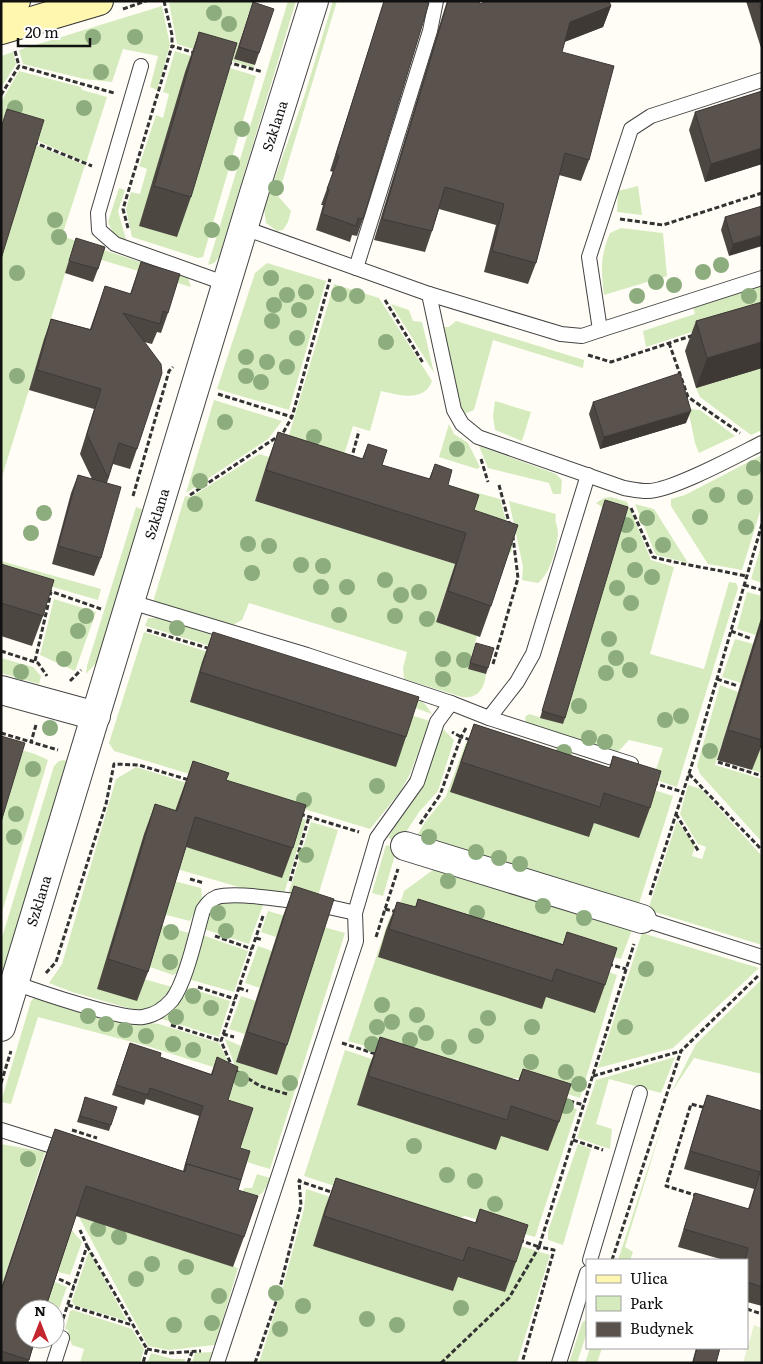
<svg xmlns="http://www.w3.org/2000/svg" width="763" height="1364" font-family="Literata,serif">
	<style>
		.green { fill: #d5ebbd }
		.pitch { fill: #e6f2cf }
		.lines { fill: none; stroke-linecap: round; stroke-linejoin: round }
		.lane-casing { stroke: #444; stroke-width: 16 }
		.street-casing { stroke: #444; stroke-width: 30 }
		.secondary-casing { stroke: #333; stroke-width: 30 }
		.path { stroke: #333; stroke-width: 3; stroke-dasharray: 5 2.5; stroke-linecap: butt }
		.lane { stroke: #fff; stroke-width: 14 }
		.street { stroke: #fff; stroke-width: 28 }
		.secondary { stroke: #fff6b0; stroke-width: 28 }
		.tree { fill: #8dad7f }
		.wall { fill: #4d4742 }
		.shaded-wall { fill: #3f3936 }
		.building { fill: #5a524d; stroke: #3f3936 }
		.labels { text-anchor: middle; stroke-width: 5; stroke-linejoin: round; paint-order: stroke }
		.street-label { font-size: 14px; fill: #111; stroke: #fff }
	</style>
	<rect width="100%" height="100%" fill="#fffdf5"/>
	<!-- green -->
	<g class="green">
		<polygon points="176,1 253,1 234,59 255,65 254,68 177,44 169,3"/>
		<polygon points="288,1 296,1 219,257 214,263 208,265"/>
		<polygon points="333,1 337,1 278,196 291,211 288,222 283,230 277,231 266,223 264,208 304,97"/>
		<polygon points="162,6 170,45 157,90 150,87 158,56 123,49 112,82 84,79 23,64 19,50"/>
		<polygon points="175,51 256,76 203,257 198,258 132,237 126,209 131,192 140,194 147,169 139,166 156,115 163,118 169,94 163,92"/>
		<polygon points="13,52 16,64 1,88 1,56"/>
		<polygon points="19,71 81,87 82,90 107,97 86,163 34,139 1,129 1,102"/>
		<polygon points="1,136 38,146 85,165 62,236 188,278 191,287 72,251 1,480"/>
		<polygon points="638,186 642,215 617,212 618,191"/>
		<polygon points="119,188 125,190 118,211 127,243 114,235 108,222"/>
		<path d="M 621,228 L 663,233 L 667,276 L 604,295 C 601,269 600,257 610,233 Z"/>
		<polygon points="267,263 326,281 289,410 217,389 255,273"/>
		<path d="M 334,284 L 379,298 L 432,381 C 424,403 398,395 381,391 L 370,431 L 353,426 L 342,461 L 286,445 Z"/>
		<polygon points="762,284 762,309 646,347 643,331 695,314 692,304"/>
		<polygon points="391,304 409,310 413,321 422,322 434,373"/>
		<polygon points="456,321 584,360 583,368 493,340 474,410 464,414 460,413 441,327 449,327"/>
		<polygon points="762,368 762,430 751,435 700,397 696,388"/>
		<polygon points="214,400 282,421 268,439 186,493"/>
		<polygon points="495,401 531,412 522,441 495,430 493,416"/>
		<polygon points="688,409 700,410 735,436 699,453 695,443"/>
		<polygon points="449,424 454,434 468,443 480,467 477,469 439,457"/>
		<polygon points="479,446 556,474 562,480 561,494 553,494 549,483 488,468"/>
		<path d="M 259,454 L 296,465 L 267,463 L 255,501 L 455,564 L 436,621 L 477,636 L 468,669 L 486,674 C 484,689 478,699 462,697 L 404,679 L 403,668 L 407,652 L 249,603 L 242,620 L 231,626 L 153,602 L 185,496 L 191,497 Z"/>
		<polygon points="762,455 762,505 742,570 708,564 671,506 671,499 685,495"/>
		<polygon points="452,486 500,499 510,534 512,551 507,556 444,498"/>
		<polygon points="611,497 627,502 651,560 674,567 650,654 704,669 729,582 736,583 738,588 677,787 653,779 663,748 629,740 616,754 526,724 525,717 529,714 563,724 602,507 596,503 604,498"/>
		<path d="M 509,501 L 556,514 C 554,522 558,526 558,533 C 557,548 550,574 538,583 L 522,580 L 523,567 Z"/>
		<polygon points="635,504 654,509 688,563 656,555"/>
		<polygon points="136,507 144,510 98,661 86,674 87,666"/>
		<polygon points="761,546 762,547 762,583 751,579"/>
		<polygon points="1,561 101,589 98,600 1,572"/>
		<polygon points="747,592 762,596 762,615 756,635 737,629"/>
		<polygon points="54,599 96,612 75,671 40,655"/>
		<polygon points="148,618 158,618 233,641 230,652 145,626"/>
		<polygon points="144,632 430,721 410,774 400,792 370,829 114,751 109,743"/>
		<polygon points="735,639 753,644 741,683 722,677"/>
		<polygon points="1,658 33,667 41,676 39,684 1,673"/>
		<polygon points="720,685 738,692 715,765 762,779 762,842 700,774 697,766"/>
		<polygon points="414,697 425,704 432,714 393,700"/>
		<polygon points="443,729 454,740 438,791 419,812 400,841 388,838 421,784"/>
		<polygon points="762,740 762,773 752,770"/>
		<polygon points="466,742 610,776 673,796 638,907 416,838 425,822 446,796"/>
		<polygon points="1,744 35,754 48,760 1,915"/>
		<polygon points="64,760 68,762 1,980 1,941 54,766 59,761"/>
		<path d="M 136,767 L 216,792 L 182,791 L 144,979 L 172,987 C 163,999 155,1007 142,1012 L 72,992 L 49,983 L 62,964 L 116,779 Z"/>
		<polygon points="688,785 701,789 762,856 762,945 648,910 677,821 695,846 692,856 702,859 706,847 698,844 680,814"/>
		<polygon points="279,811 306,820 284,894 242,888 177,869 184,846 282,878"/>
		<polygon points="311,822 338,830 318,896 288,895"/>
		<polygon points="386,845 397,848 383,896 372,893"/>
		<polygon points="437,867 632,930 621,959 553,941 528,943 400,904 404,891"/>
		<polygon points="174,881 201,888 202,898 190,921 163,914"/>
		<path d="M 227,901 L 263,905 L 249,944 L 204,929 C 209,915 211,906 227,901 Z"/>
		<polygon points="268,911 345,933 270,1169 247,1162 204,1177 235,1074 147,1046 38,1017 11,1104 1,1102 31,1001 35,997 135,1021 159,1024 219,1043 234,1073 236,1069 225,1039 241,1046 236,1062 283,916 276,937 261,932"/>
		<polygon points="390,916 587,964 617,975 580,1098 516,1078 489,1082 348,1041"/>
		<polygon points="160,925 189,933 177,973 173,975 147,966"/>
		<polygon points="642,933 759,968 673,1048 598,1068"/>
		<polygon points="202,935 248,951 234,992 188,979"/>
		<polygon points="258,946 272,951 260,988 245,983"/>
		<polygon points="762,979 762,1074 694,1058 671,1093 696,1044"/>
		<polygon points="186,987 230,1001 219,1037 159,1018"/>
		<polygon points="241,996 256,1001 245,1034 229,1029"/>
		<polygon points="345,1050 396,1067 577,1109 535,1237 465,1216 445,1222 304,1176"/>
		<polygon points="675,1057 661,1093 609,1079 596,1124 612,1129 610,1149 577,1138 596,1080"/>
		<polygon points="665,1116 625,1247 633,1252 630,1260 618,1260"/>
		<polygon points="1,1144 45,1152 1,1288"/>
		<polygon points="578,1144 591,1149 563,1245 548,1240 548,1231"/>
		<path d="M 257,1174 L 270,1178 C 263,1195 261,1199 242,1195 L 244,1188 L 252,1188 Z"/>
		<path d="M 306,1189 C 386,1216 470,1229 550,1255 L 517,1363 L 259,1363 L 282,1290 L 304,1209 Z"/>
		<polygon points="79,1217 238,1268 215,1345 169,1350 148,1346"/>
		<polygon points="71,1229 82,1242 70,1275 58,1272"/>
		<polygon points="89,1251 127,1321 74,1305 72,1301"/>
		<polygon points="53,1281 67,1287 56,1317 55,1309 44,1309"/>
		<polygon points="73,1310 132,1329 144,1349 140,1363 80,1363 84,1349 72,1345 68,1335 68,1330 65,1329 70,1311"/>
		<polygon points="587,1319 587,1332 577,1363 569,1363 582,1323"/>
		<polygon points="590,1348 602,1348 597,1363 585,1363"/>
		<polygon points="212,1352 209,1363 192,1363 195,1353"/>
		<polygon points="151,1353 173,1359 185,1359 184,1363 147,1363"/>
	</g>
	<!-- pitch -->
	<polygon class="pitch" points="754,1325 762,1328 762,1363 743,1363"/>
	<g class="lines">
		<defs>
			<g id="lane">
				<polyline points="141,66 98,213 99,230 115,244 227,284"/>
				<path d="M 244,228 L 429,294 L 454,410 L 462,424 L 478,437 L 624,488 C 631,489 639,491 647,491 C 670,492 738,455 762,443"/>
				<polyline points="356,268 430,31 436,1"/>
				<polyline points="429,294 561,334 582,336 600,330 589,257 631,129 651,116 762,80"/>
				<polyline points="600,330 762,278"/>
				<polyline points="131,602 307,655 451,703"/>
				<polyline points="489,718 631,764"/>
				<polyline points="642,919 762,957"/>
				<path d="M 15,983 C 39,992 121,1020 143,1017 C 156,1015 164,1009 172,1000 C 186,982 196,934 203,910 C 207,904 210,900 217,897 C 240,890 329,906 355,913"/>
				<polyline points="1,1130 65,1150"/>
				<polyline points="590,1260 640,1093"/>
				<polyline points="54,1363 62,1338"/>
				<polyline points="217,1363 356,941 355,913 377,838 417,782 437,722 451,703 489,718 517,682 533,654 588,475"/>
				<polyline points="559,1363 587,1273"/>
			</g>
			<g id="street">
				<polyline points="1,690 96,716"/>
				<polyline points="405,846 642,919"/>
				<polyline points="1,1027 254,193 314,1"/>
			</g>
			<g id="secondary">
				<polyline points="1,6 16,1"/>
				<polyline points="1,30 99,1"/>
			</g>
		</defs>
		<!-- lane casing -->
		<use href="#lane" class="lane-casing"/>
		<!-- street casing -->
		<use href="#street" class="street-casing"/>
		<!-- secondary casing -->
		<use href="#secondary" class="secondary-casing"/>
		<!-- path -->
		<g class="path">
			<polyline points="164,1 172,35 172,46"/>
			<polyline points="123,9 146,1"/>
			<polyline points="15,51 19,66"/>
			<polyline points="227,62 263,72"/>
			<polyline points="1,95 19,66 114,93"/>
			<polyline points="33,142 92,166"/>
			<polyline points="620,219 663,225 762,193"/>
			<polyline points="128,228 123,209 172,46 195,53"/>
			<polyline points="385,300 423,363"/>
			<polyline points="669,343 688,397 740,433"/>
			<polyline points="588,355 611,362 694,335"/>
			<polyline points="218,394 292,417"/>
			<polyline points="481,459 488,482"/>
			<polyline points="351,460 359,431"/>
			<polyline points="499,485 510,526"/>
			<polyline points="190,495 283,433 292,417 330,279"/>
			<polyline points="133,496 169,371 173,367"/>
			<path d="M 631,508 L 653,557 C 684,565 714,569 746,576"/>
			<polyline points="744,585 762,590"/>
			<polyline points="47,590 101,609"/>
			<polyline points="147,630 211,649"/>
			<polyline points="731,631 752,639"/>
			<polyline points="1,651 38,663 47,676"/>
			<polyline points="35,661 51,592"/>
			<polyline points="493,664 518,578 513,537"/>
			<polyline points="717,679 738,686"/>
			<polyline points="70,681 81,670"/>
			<polyline points="36,725 31,742 58,750"/>
			<polyline points="466,728 461,737 471,740"/>
			<polyline points="1,733 31,742"/>
			<polyline points="718,762 762,776"/>
			<polyline points="689,774 762,850"/>
			<polyline points="653,783 683,792"/>
			<polyline points="300,814 359,832"/>
			<polyline points="676,814 699,852"/>
			<polyline points="420,824 440,795 461,737 452,732"/>
			<polyline points="190,879 204,883"/>
			<polyline points="290,881 309,817"/>
			<polyline points="650,895 694,758 762,524"/>
			<polyline points="385,909 397,912"/>
			<polyline points="263,916 221,1041 233,1069 260,1086 287,1094"/>
			<polyline points="215,936 252,949"/>
			<polyline points="376,937 398,869"/>
			<polyline points="256,938 263,940"/>
			<polyline points="608,964 626,969"/>
			<polyline points="46,973 56,962 106,804 114,764 139,765 189,780"/>
			<polyline points="198,987 235,999"/>
			<polyline points="239,988 248,991"/>
			<polyline points="171,1025 221,1041"/>
			<polyline points="223,1034 234,1037"/>
			<polyline points="342,1043 376,1054"/>
			<polyline points="593,1076 681,1051"/>
			<polyline points="1,1083 11,1051"/>
			<polyline points="562,1099 584,1105"/>
			<polyline points="72,1130 97,1138"/>
			<polyline points="573,1140 603,1150"/>
			<polyline points="300,1179 299,1181 334,1193"/>
			<polyline points="698,1196 666,1186 691,1104 706,1108"/>
			<polyline points="519,1240 539,1247 634,944"/>
			<polyline points="87,1246 147,1349 143,1363"/>
			<polyline points="612,1260 681,1051 759,975"/>
			<polyline points="59,1279 74,1286"/>
			<polyline points="68,1305 132,1325"/>
			<polyline points="747,1309 762,1314"/>
			<polyline points="63,1319 87,1246 80,1230"/>
			<polyline points="147,1349 169,1353 201,1351"/>
			<polyline points="188,1363 192,1352"/>
			<polyline points="255,1363 277,1299 301,1205 299,1181"/>
			<polyline points="441,1363 509,1298 539,1247 554,1250 522,1363"/>
		</g>
		<!-- lane -->
		<use href="#lane" class="lane"/>
		<!-- street -->
		<use href="#street" class="street"/>
		<!-- secondary -->
		<use href="#secondary" class="secondary"/>
	</g>
	<!-- trees -->
	<g class="tree">
		<circle cx="214" cy="13" r="8"/>
		<circle cx="229" cy="24" r="8"/>
		<circle cx="93" cy="37" r="8"/>
		<circle cx="135" cy="37" r="8"/>
		<circle cx="101" cy="72" r="8"/>
		<circle cx="15" cy="108" r="8"/>
		<circle cx="84" cy="108" r="8"/>
		<circle cx="242" cy="129" r="8"/>
		<circle cx="232" cy="163" r="8"/>
		<circle cx="276" cy="188" r="8"/>
		<circle cx="55" cy="220" r="8"/>
		<circle cx="212" cy="230" r="8"/>
		<circle cx="59" cy="237" r="8"/>
		<circle cx="721" cy="265" r="8"/>
		<circle cx="703" cy="272" r="8"/>
		<circle cx="17" cy="273" r="8"/>
		<circle cx="271" cy="278" r="8"/>
		<circle cx="656" cy="282" r="8"/>
		<circle cx="674" cy="285" r="8"/>
		<circle cx="306" cy="292" r="8"/>
		<circle cx="339" cy="294" r="8"/>
		<circle cx="287" cy="295" r="8"/>
		<circle cx="357" cy="296" r="8"/>
		<circle cx="637" cy="296" r="8"/>
		<circle cx="749" cy="296" r="8"/>
		<circle cx="274" cy="305" r="8"/>
		<circle cx="299" cy="310" r="8"/>
		<circle cx="272" cy="321" r="8"/>
		<circle cx="297" cy="338" r="8"/>
		<circle cx="386" cy="342" r="8"/>
		<circle cx="246" cy="357" r="8"/>
		<circle cx="267" cy="362" r="8"/>
		<circle cx="287" cy="367" r="8"/>
		<circle cx="17" cy="376" r="8"/>
		<circle cx="246" cy="376" r="8"/>
		<circle cx="261" cy="382" r="8"/>
		<circle cx="225" cy="422" r="8"/>
		<circle cx="314" cy="437" r="8"/>
		<circle cx="457" cy="449" r="8"/>
		<circle cx="754" cy="468" r="8"/>
		<circle cx="200" cy="481" r="8"/>
		<circle cx="717" cy="495" r="8"/>
		<circle cx="745" cy="497" r="8"/>
		<circle cx="195" cy="504" r="8"/>
		<circle cx="44" cy="513" r="8"/>
		<circle cx="700" cy="517" r="8"/>
		<circle cx="647" cy="518" r="8"/>
		<circle cx="626" cy="525" r="8"/>
		<circle cx="746" cy="527" r="8"/>
		<circle cx="31" cy="533" r="8"/>
		<circle cx="248" cy="544" r="8"/>
		<circle cx="629" cy="545" r="8"/>
		<circle cx="663" cy="545" r="8"/>
		<circle cx="269" cy="546" r="8"/>
		<circle cx="301" cy="565" r="8"/>
		<circle cx="323" cy="566" r="8"/>
		<circle cx="635" cy="570" r="8"/>
		<circle cx="252" cy="573" r="8"/>
		<circle cx="652" cy="577" r="8"/>
		<circle cx="385" cy="580" r="8"/>
		<circle cx="321" cy="587" r="8"/>
		<circle cx="347" cy="587" r="8"/>
		<circle cx="617" cy="588" r="8"/>
		<circle cx="419" cy="592" r="8"/>
		<circle cx="401" cy="595" r="8"/>
		<circle cx="631" cy="603" r="8"/>
		<circle cx="339" cy="615" r="8"/>
		<circle cx="86" cy="616" r="8"/>
		<circle cx="395" cy="616" r="8"/>
		<circle cx="427" cy="619" r="8"/>
		<circle cx="177" cy="628" r="8"/>
		<circle cx="78" cy="631" r="8"/>
		<circle cx="609" cy="639" r="8"/>
		<circle cx="616" cy="658" r="8"/>
		<circle cx="64" cy="659" r="8"/>
		<circle cx="443" cy="659" r="8"/>
		<circle cx="464" cy="660" r="8"/>
		<circle cx="630" cy="670" r="8"/>
		<circle cx="21" cy="672" r="8"/>
		<circle cx="606" cy="673" r="8"/>
		<circle cx="443" cy="679" r="8"/>
		<circle cx="579" cy="706" r="8"/>
		<circle cx="681" cy="716" r="8"/>
		<circle cx="665" cy="720" r="8"/>
		<circle cx="50" cy="728" r="8"/>
		<circle cx="589" cy="738" r="8"/>
		<circle cx="605" cy="742" r="8"/>
		<circle cx="710" cy="751" r="8"/>
		<circle cx="564" cy="752" r="8"/>
		<circle cx="33" cy="769" r="8"/>
		<circle cx="377" cy="786" r="8"/>
		<circle cx="304" cy="800" r="8"/>
		<circle cx="16" cy="814" r="8"/>
		<circle cx="14" cy="837" r="8"/>
		<circle cx="429" cy="837" r="8"/>
		<circle cx="476" cy="852" r="8"/>
		<circle cx="306" cy="855" r="8"/>
		<circle cx="499" cy="858" r="8"/>
		<circle cx="520" cy="864" r="8"/>
		<circle cx="448" cy="881" r="8"/>
		<circle cx="543" cy="906" r="8"/>
		<circle cx="218" cy="913" r="8"/>
		<circle cx="477" cy="913" r="8"/>
		<circle cx="584" cy="918" r="8"/>
		<circle cx="226" cy="931" r="8"/>
		<circle cx="171" cy="932" r="8"/>
		<circle cx="170" cy="962" r="8"/>
		<circle cx="646" cy="969" r="8"/>
		<circle cx="193" cy="996" r="8"/>
		<circle cx="382" cy="1005" r="8"/>
		<circle cx="211" cy="1008" r="8"/>
		<circle cx="417" cy="1015" r="8"/>
		<circle cx="88" cy="1016" r="8"/>
		<circle cx="176" cy="1017" r="8"/>
		<circle cx="488" cy="1018" r="8"/>
		<circle cx="392" cy="1022" r="8"/>
		<circle cx="106" cy="1024" r="8"/>
		<circle cx="377" cy="1027" r="8"/>
		<circle cx="532" cy="1027" r="8"/>
		<circle cx="625" cy="1027" r="8"/>
		<circle cx="125" cy="1030" r="8"/>
		<circle cx="426" cy="1033" r="8"/>
		<circle cx="146" cy="1036" r="8"/>
		<circle cx="476" cy="1036" r="8"/>
		<circle cx="410" cy="1040" r="8"/>
		<circle cx="173" cy="1044" r="8"/>
		<circle cx="372" cy="1044" r="8"/>
		<circle cx="449" cy="1047" r="8"/>
		<circle cx="193" cy="1050" r="8"/>
		<circle cx="531" cy="1062" r="8"/>
		<circle cx="566" cy="1072" r="8"/>
		<circle cx="241" cy="1079" r="8"/>
		<circle cx="290" cy="1083" r="8"/>
		<circle cx="579" cy="1084" r="8"/>
		<circle cx="566" cy="1106" r="8"/>
		<circle cx="414" cy="1146" r="8"/>
		<circle cx="28" cy="1159" r="8"/>
		<circle cx="447" cy="1175" r="8"/>
		<circle cx="475" cy="1181" r="8"/>
		<circle cx="495" cy="1204" r="8"/>
		<circle cx="98" cy="1229" r="8"/>
		<circle cx="119" cy="1237" r="8"/>
		<circle cx="152" cy="1264" r="8"/>
		<circle cx="186" cy="1267" r="8"/>
		<circle cx="136" cy="1279" r="8"/>
		<circle cx="276" cy="1293" r="8"/>
		<circle cx="219" cy="1296" r="8"/>
		<circle cx="303" cy="1306" r="8"/>
		<circle cx="461" cy="1308" r="8"/>
		<circle cx="367" cy="1319" r="8"/>
		<circle cx="212" cy="1323" r="8"/>
		<circle cx="174" cy="1325" r="8"/>
		<circle cx="397" cy="1325" r="8"/>
		<circle cx="280" cy="1329" r="8"/>
	</g>
	<!-- wall -->
	<g class="wall">
		<polygon points="384,1 423,1 363,219 357,236 352,235 350,242 316,230 323,205 321,205 333,172 330,171"/>
		<polygon points="447,1 480,4 611,6 603,27 564,42 562,52 589,160 581,181 559,175 536,263 528,284 484,272 496,225 439,209 432,231 425,252 374,240 442,17"/>
		<polygon points="746,1 762,1 762,51"/>
		<polygon points="253,2 259,53 255,65 234,59"/>
		<polygon points="199,32 191,197 177,237 139,226 185,72"/>
		<polygon points="762,91 762,164 705,182 689,130 695,112"/>
		<polygon points="762,206 729,256 721,230 725,217"/>
		<polygon points="76,238 98,269 93,282 65,273"/>
		<polygon points="141,262 168,313 161,333 157,332 152,344 144,342 137,449 130,469 113,464 107,483 101,558 94,576 52,564 71,493 78,475 92,479 80,454 94,409 29,390 44,339 51,319 90,329 105,286 130,294"/>
		<polygon points="762,302 762,368 696,388 685,351 696,321"/>
		<polygon points="593,402 686,423 600,449 589,414"/>
		<polygon points="278,432 362,459 368,444 382,465 429,479 435,464 448,485 474,510 491,606 480,637 436,622 455,564 255,501 267,463"/>
		<polygon points="605,500 565,718 563,724 540,718"/>
		<polygon points="1,564 43,616 32,646 1,636"/>
		<polygon points="762,615 762,745 752,770 717,760"/>
		<polygon points="213,632 406,737 396,767 190,702 202,662"/>
		<polygon points="476,643 488,668 486,674 468,669"/>
		<polygon points="474,724 609,768 613,756 650,808 639,838 594,823 589,837 450,792 463,754"/>
		<polygon points="193,761 226,780 293,848 282,878 186,847 148,972 137,1001 97,989 144,834 155,804 175,811"/>
		<polygon points="294,886 287,1045 277,1075 236,1062 283,916"/>
		<polygon points="418,899 563,944 567,932 605,985 595,1013 546,997 542,1009 378,957 386,930 397,902 415,907"/>
		<polygon points="380,1037 518,1081 523,1069 559,1122 548,1151 501,1136 496,1150 357,1105 369,1067"/>
		<polygon points="130,1043 160,1057 211,1074 217,1057 240,1148 241,1180 238,1190 244,1237 233,1267 76,1216 28,1363 1,1363 1,1288 44,1159 55,1129 183,1171 199,1116 146,1099 144,1105 112,1095"/>
		<polygon points="707,1095 762,1111 762,1306 747,1302 747,1260 724,1260 678,1247 689,1211 695,1193 748,1209 754,1189 684,1169 701,1112"/>
		<polygon points="85,1097 111,1125 109,1131 77,1122"/>
		<polygon points="336,1178 475,1223 480,1209 516,1262 505,1292 458,1277 453,1291 313,1246 325,1208"/>
		<polygon points="696,1348 720,1348 716,1363 692,1363"/>
	</g>
	<!-- shaded-wall -->
	<g class="shaded-wall">
		<polygon points="611,6 603,27 562,43 570,22"/>
		<polygon points="762,148 762,164 705,182 711,164"/>
		<polygon points="762,235 762,246 729,256 733,244"/>
		<polygon points="762,342 762,368 696,388 707,358"/>
		<polygon points="691,411 686,423 600,449 604,437"/>
	</g>
	<!-- building -->
	<g class="building">
		<polygon points="384,1 423,1 429,3 363,219 358,218 356,226 322,214 329,189 327,189 339,156 336,154"/>
		<polygon points="448,1 479,1 480,4 487,1 609,1 611,6 570,22 562,52 614,66 589,160 565,153 536,263 492,251 504,204 445,187 432,231 382,219"/>
		<polygon points="758,1 762,1 762,14"/>
		<polygon points="253,2 274,9 259,53 239,47"/>
		<polygon points="199,32 237,43 191,197 154,186"/>
		<polygon points="762,91 762,148 711,164 695,112"/>
		<polygon points="7,109 44,120 1,259 1,128"/>
		<polygon points="762,206 762,235 733,244 725,217"/>
		<polygon points="76,238 105,247 98,269 69,261"/>
		<polygon points="141,262 180,274 168,313 163,311 160,324 123,313 161,364 162,373 137,449 119,443 108,478 87,434 101,389 37,370 51,319 91,330 105,286 131,294"/>
		<polygon points="762,302 762,342 707,358 696,321"/>
		<polygon points="680,373 691,411 604,437 593,402"/>
		<polygon points="278,432 363,459 368,444 387,450 382,465 430,479 435,464 452,470 448,485 479,495 474,510 518,525 491,606 448,591 466,533 266,470"/>
		<polygon points="78,475 121,487 101,558 58,546"/>
		<polygon points="605,500 628,507 565,718 542,711"/>
		<polygon points="1,564 54,580 43,616 1,603"/>
		<polygon points="762,621 762,740 728,730"/>
		<polygon points="213,632 419,697 406,737 200,672"/>
		<polygon points="476,643 494,648 488,668 470,663"/>
		<polygon points="474,724 610,768 613,756 661,771 650,808 604,793 600,807 461,762"/>
		<polygon points="1,736 25,743 1,822"/>
		<polygon points="193,761 229,773 226,780 306,805 293,848 195,817 148,972 108,959 155,804 177,811"/>
		<polygon points="294,886 334,899 287,1045 247,1032"/>
		<polygon points="418,899 563,945 567,932 617,948 605,985 556,969 552,981 389,929 397,902 416,907"/>
		<polygon points="380,1037 519,1081 523,1069 571,1084 559,1122 511,1106 507,1120 368,1076"/>
		<polygon points="130,1043 161,1053 160,1057 212,1075 217,1057 238,1067 228,1100 253,1108 240,1148 250,1151 241,1180 187,1164 186,1166 185,1166 203,1106 150,1088 148,1095 116,1085"/>
		<polygon points="707,1095 762,1111 762,1287 747,1282 747,1260 745,1260 748,1248 684,1229 695,1193 749,1209 760,1172 690,1151"/>
		<polygon points="85,1097 117,1107 111,1125 80,1116"/>
		<polygon points="55,1129 185,1172 187,1164 241,1180 238,1190 258,1196 244,1237 86,1186 45,1309 25,1309 25,1339 35,1339 29,1360 1,1351 1,1291"/>
		<polygon points="336,1178 476,1223 480,1209 528,1225 516,1262 468,1247 463,1261 324,1216"/>
		<polygon points="697,1348 720,1348 716,1363 693,1363"/>
	</g>
	<g class="labels">
		<!-- street labels -->
		<g class="street-label">
			<text transform="translate(275 126) rotate(-72)" y="5">Szklana</text>
			<text transform="translate(157 514) rotate(-73)" y="5">Szklana</text>
			<text transform="translate(39 901) rotate(-73)" y="5">Szklana</text>
		</g>
	</g>
	<!-- border -->
	<rect width="763" height="1364" fill="none" stroke="#111111" stroke-width="5"/>
	<!-- legend -->
	<rect x="586" y="1259" width="162" height="90" fill="#ffffff" stroke="#a0a0a0"/>
	<rect x="596" y="1275" width="25" height="8" fill="#fff6b0" stroke="#a0a0a0"/>
	<text x="630" y="1284" font-size="15" fill="#111111">Ulica</text>
	<rect x="596" y="1296" width="25" height="15" fill="#d5ebbd" stroke="#a0a0a0"/>
	<text x="630" y="1309" font-size="15" fill="#111111">Park</text>
	<rect x="596" y="1322" width="25" height="15" fill="#5a524d" stroke="#a0a0a0"/>
	<text x="630" y="1334" font-size="15" fill="#111111">Budynek</text>
	<!-- north arrow -->
	<g transform="translate(40 1324)"><circle r="24" fill="#ffffff" stroke="#a0a0a0"/>
	<path d="M0-4L9 19L0 12L-9 19Z" fill="#c4262e"/>
	<text y="-8" font-size="14" font-weight="bold" text-anchor="middle" fill="#111111">N</text>
	</g>
	<!-- scale -->
	<path d="M18 38v8h72v-8" fill="none" stroke="#111111" stroke-width="2.5"/>
	<text x="25" y="38" font-size="15" fill="#111111" stroke="#ffffff" stroke-width="4" paint-order="stroke">20 m</text>
</svg>
